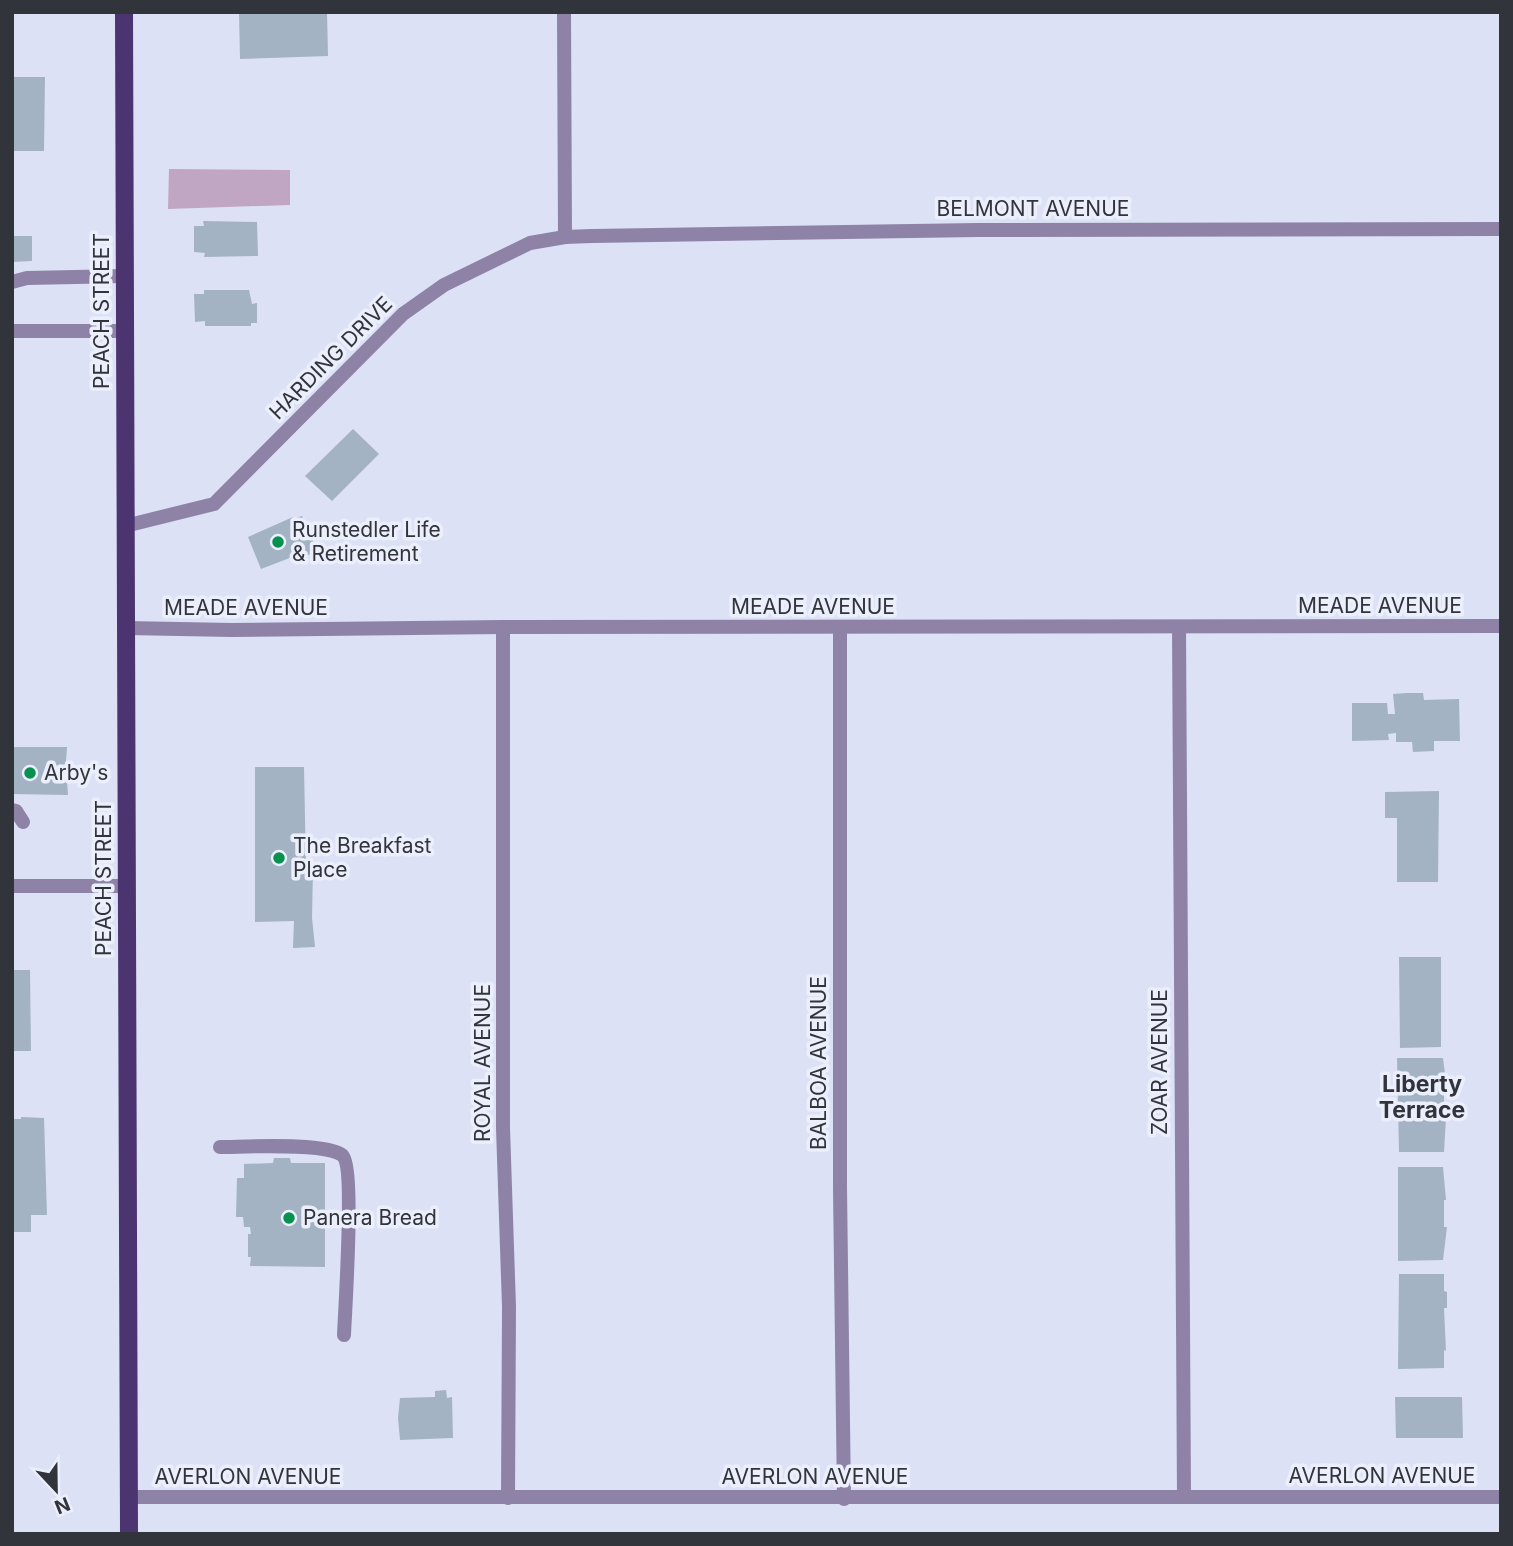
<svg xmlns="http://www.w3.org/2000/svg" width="1513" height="1546" font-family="Inter,sans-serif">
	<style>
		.green { fill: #c1a6c4 }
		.building { fill: #a4b3c3 }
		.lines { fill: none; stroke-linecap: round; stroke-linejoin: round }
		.service { stroke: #8e83a6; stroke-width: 14 }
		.minor { stroke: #8e83a6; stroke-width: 14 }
		.primary { stroke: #4c3471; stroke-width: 18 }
		.poi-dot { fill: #07904e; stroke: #ebeffb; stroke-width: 2.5 }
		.labels { text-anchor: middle; stroke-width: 7; stroke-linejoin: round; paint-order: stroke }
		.street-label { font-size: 21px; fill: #32343c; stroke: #ebeffb }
		.poi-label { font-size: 21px; fill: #32343c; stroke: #ebeffb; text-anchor: start }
		.neighbourhood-label { font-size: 23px; font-weight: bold; fill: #32343c; stroke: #ebeffb }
	</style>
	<rect width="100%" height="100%" fill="#dce1f6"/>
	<!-- green -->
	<polygon class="green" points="169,169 290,170 290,205 168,209"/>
	<!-- building -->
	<g class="building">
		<polygon points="239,12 327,12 328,56 240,59"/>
		<polygon points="12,77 45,77 44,151 12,151"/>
		<polygon points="203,221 257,222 258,256 204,257 205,253 194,252 194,226 204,226"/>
		<polygon points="12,236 32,236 32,261 12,262"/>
		<polygon points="204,290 249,290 252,304 257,303 257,323 251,323 251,326 205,326 205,321 195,322 194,294 204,294"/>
		<polygon points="353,429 379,454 332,501 305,476"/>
		<polygon points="302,516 318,552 301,557 300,554 261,569 248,537 293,517 293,519"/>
		<polygon points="1407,693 1423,693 1424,700 1459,699 1460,741 1434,741 1434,751 1413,752 1412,742 1396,742 1396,733 1388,734 1389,740 1352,741 1352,703 1387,703 1388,714 1395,714 1393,694"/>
		<polygon points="12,747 67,747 66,762 68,762 70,780 67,780 68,795 12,794"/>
		<polygon points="255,767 304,767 306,868 313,868 312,918 315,947 293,948 294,921 255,922"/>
		<polygon points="1439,791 1438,882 1397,882 1397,818 1385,818 1385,792"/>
		<polygon points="1399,957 1441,957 1441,1047 1400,1048"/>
		<polygon points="12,970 30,970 31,1051 12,1051"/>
		<polygon points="1397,1058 1443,1058 1447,1091 1444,1091 1444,1118 1446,1118 1444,1152 1399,1152"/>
		<polygon points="21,1117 44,1118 47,1215 31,1215 31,1232 12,1232 12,1119 21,1119"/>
		<polygon points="274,1158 290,1158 291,1163 325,1163 325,1267 250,1266 251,1257 248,1257 248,1234 251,1234 250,1227 244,1227 243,1217 236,1217 237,1178 244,1178 244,1164 273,1163"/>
		<polygon points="1398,1167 1443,1167 1446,1200 1444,1200 1444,1227 1447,1227 1443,1260 1398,1261"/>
		<polygon points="1399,1274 1444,1274 1444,1291 1447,1292 1447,1308 1444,1308 1446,1351 1444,1350 1444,1368 1398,1369"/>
		<polygon points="446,1390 447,1398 452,1397 453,1438 400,1440 398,1418 400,1398 435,1397 435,1391"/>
		<polygon points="1395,1397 1462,1397 1463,1438 1396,1438"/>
	</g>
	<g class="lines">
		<!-- service -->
		<g class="service">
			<polyline points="12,282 27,278 124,276"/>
			<polyline points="12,810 16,811 23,822"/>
			<path d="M 220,1147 C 244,1147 325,1142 342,1155 C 355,1165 345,1310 344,1335"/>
		</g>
		<!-- minor -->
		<g class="minor">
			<polyline points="564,12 565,237"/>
			<polyline points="12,331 125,331"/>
			<polyline points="125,526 214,504 403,314 444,285 530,243 565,237 592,236 978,230 1501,229"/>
			<polyline points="503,627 503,1128 509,1307 508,1498"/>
			<polyline points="1179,627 1184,1497"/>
			<polyline points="126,628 232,630 503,627 1501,626"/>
			<polyline points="840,628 840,1188 844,1499"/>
			<polyline points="12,886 127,886"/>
			<polyline points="129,1497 1501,1497"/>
		</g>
		<!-- primary -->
		<polyline class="primary" points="124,12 129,1534"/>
	</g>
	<!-- markers -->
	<g class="poi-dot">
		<circle cx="278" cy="542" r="7"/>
		<circle cx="30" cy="773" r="7"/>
		<circle cx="279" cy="858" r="7"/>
		<circle cx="289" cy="1218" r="7"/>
	</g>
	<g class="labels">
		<!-- street labels -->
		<g class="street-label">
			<text x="1033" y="216">BELMONT AVENUE</text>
			<text transform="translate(102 311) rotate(-90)" y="7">PEACH STREET</text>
			<text transform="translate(331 358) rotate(-45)" y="7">HARDING DRIVE</text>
			<text x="1380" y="613">MEADE AVENUE</text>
			<text x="813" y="614">MEADE AVENUE</text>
			<text x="246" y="615">MEADE AVENUE</text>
			<text transform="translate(104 878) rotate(-90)" y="7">PEACH STREET</text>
			<text transform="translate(1160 1062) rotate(-90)" y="7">ZOAR AVENUE</text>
			<text transform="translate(483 1063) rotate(-90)" y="7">ROYAL AVENUE</text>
			<text transform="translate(819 1063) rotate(-90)" y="7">BALBOA AVENUE</text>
			<text x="1382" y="1483">AVERLON AVENUE</text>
			<text x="248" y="1484">AVERLON AVENUE</text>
			<text x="815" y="1484">AVERLON AVENUE</text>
		</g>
		<!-- poi labels -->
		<g class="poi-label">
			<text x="292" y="537">Runstedler Life<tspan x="292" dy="24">&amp; Retirement</tspan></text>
			<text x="44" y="780">Arby's</text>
			<text x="293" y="853">The Breakfast<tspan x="293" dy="24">Place</tspan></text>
			<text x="303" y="1225">Panera Bread</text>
		</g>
		<!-- neighbourhood labels -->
		<g class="neighbourhood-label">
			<text x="1422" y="1092">Liberty<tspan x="1422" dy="26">Terrace</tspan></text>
		</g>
	</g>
	<!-- border -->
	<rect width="1513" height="1546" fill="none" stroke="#32343c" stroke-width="28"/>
	<!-- north arrow -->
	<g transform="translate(56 1490) rotate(158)" stroke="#ebeffb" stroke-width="5" paint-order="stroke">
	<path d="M0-5L12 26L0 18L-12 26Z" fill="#32343c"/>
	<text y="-10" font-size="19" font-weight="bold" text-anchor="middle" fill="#32343c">N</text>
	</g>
</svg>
